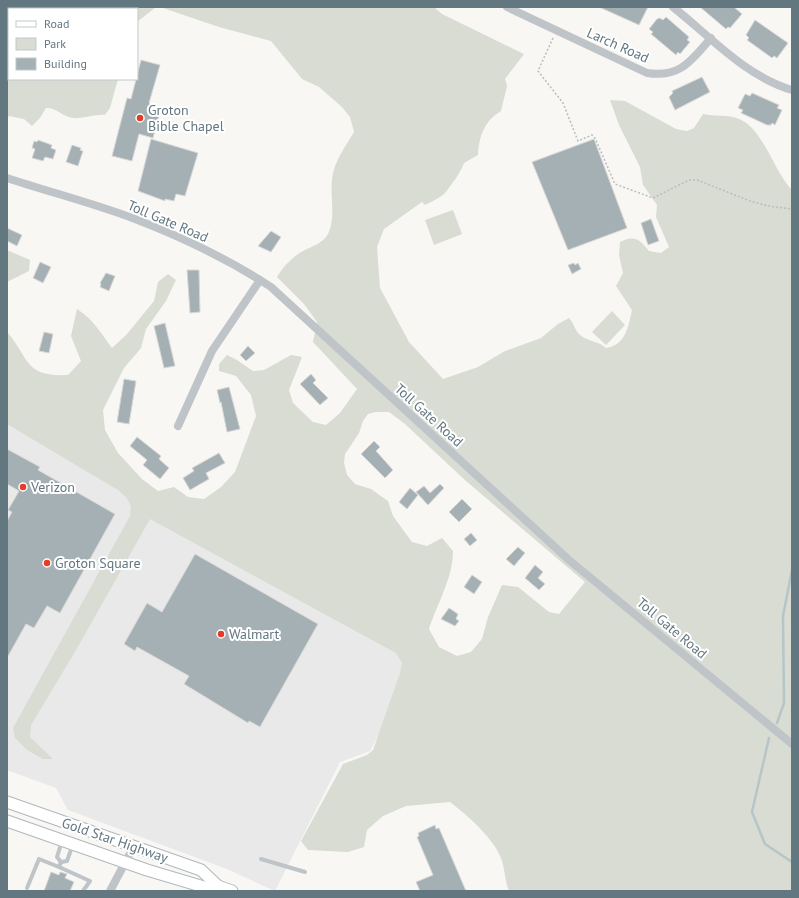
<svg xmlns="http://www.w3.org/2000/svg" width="799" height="898" font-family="'PT Sans',sans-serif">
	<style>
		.built { fill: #e8e9e8 }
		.green { fill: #d8dcd3; fill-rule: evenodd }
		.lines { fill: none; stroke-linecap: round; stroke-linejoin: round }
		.stream { stroke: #b6c5c7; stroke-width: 2.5 }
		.building { fill: #a5b0b4; stroke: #d9d9d7 }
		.secondary-casing { stroke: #b0b8bc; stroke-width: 13 }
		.path { stroke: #b8bdbf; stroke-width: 1.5; stroke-dasharray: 2 2; stroke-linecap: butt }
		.service { stroke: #bec4c7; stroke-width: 4 }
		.minor { stroke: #bec4c7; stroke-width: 8 }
		.secondary { stroke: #fff; stroke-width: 11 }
		.poi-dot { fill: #e53c27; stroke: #fff; stroke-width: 1.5 }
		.labels { text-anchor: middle; stroke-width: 4; stroke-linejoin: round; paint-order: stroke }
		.street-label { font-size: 14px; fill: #627780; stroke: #fff }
		.poi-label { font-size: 14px; fill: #627780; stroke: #fff; text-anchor: start }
	</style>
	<rect width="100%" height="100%" fill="#f8f7f4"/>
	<!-- built -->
	<polygon class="built" points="7,415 418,659 370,751 340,762 275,891 227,869 68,810 56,788 7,770"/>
	<!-- green -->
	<g class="green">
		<path d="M 7,7 L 156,7 L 137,22 L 137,9 L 9,9 L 9,79 L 118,79 L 110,108 L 105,115 C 95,114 83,119 73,118 C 63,117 56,107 46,108 L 40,118 L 32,126 L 24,119 L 9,116 L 7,119 Z"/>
		<path d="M 160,7 L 434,7 L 442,14 L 524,54 L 505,79 L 507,86 L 501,111 C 484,121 479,137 478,155 L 464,163 C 460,174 453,182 446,192 C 442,197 431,202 425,205 L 422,202 L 384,229 L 377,247 L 380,288 L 409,342 L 443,379 L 478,367 L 505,351 L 541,338 L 558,324 L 569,318 C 574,323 575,331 580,335 C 588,342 597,340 606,348 C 626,345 628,327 632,310 L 616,286 L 623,273 L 619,255 L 620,242 C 635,235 639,239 649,251 L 661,253 L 669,247 L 656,217 L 657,205 L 643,185 L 640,167 L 619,125 L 610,100 L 625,101 L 676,129 L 687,131 L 694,128 L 703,114 C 714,117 729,114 739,119 C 763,128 774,172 792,190 L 792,891 L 509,891 C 505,881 505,871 502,861 C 496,840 467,815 450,802 L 406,806 L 383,816 L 367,830 L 364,847 L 348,852 L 308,850 L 301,841 L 343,764 L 367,755 L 373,750 L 400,673 L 402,663 L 396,653 L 150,519 L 76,650 L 31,725 L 30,737 L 53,759 L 43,759 L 27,750 L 15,738 L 13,728 L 130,516 L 131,507 L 127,498 L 118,490 L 7,424 L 7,332 C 30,358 23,377 68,375 L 81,361 L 71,336 L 77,309 C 93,319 101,333 112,348 L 127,334 L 154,301 L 158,282 L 168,274 L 176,280 L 166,301 L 146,329 L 141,348 L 124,368 L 103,410 L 105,430 L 118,453 L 142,479 L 158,491 L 174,487 L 188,497 L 204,499 L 221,487 L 235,472 L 256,416 L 251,395 L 236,376 L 219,371 L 219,364 L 227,355 L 237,360 L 253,371 L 264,370 L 291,355 L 302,357 L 289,390 L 293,403 L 313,422 L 326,425 L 340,413 L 357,389 L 313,342 L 317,322 L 304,304 L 277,277 C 283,267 292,257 303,251 C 312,246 322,244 328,234 C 336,218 330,197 332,179 C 334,162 345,147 354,132 L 350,117 L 342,107 L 319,87 L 302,79 L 271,41 L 219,27 ZM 376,412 L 389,412 L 405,424 L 466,481 L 585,582 L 559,614 L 549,612 L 518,587 L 502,585 L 488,617 L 482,639 L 471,652 L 457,656 L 439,647 L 429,629 C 437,604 453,578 453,551 L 442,538 L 427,546 L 412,542 L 393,516 L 388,501 L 371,489 L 355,484 L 347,475 L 344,463 L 345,454 L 359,433 L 363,421 L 368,414 Z"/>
		<polygon points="453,210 462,234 434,245 425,220"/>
		<polygon points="7,250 30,260 29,271 7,282"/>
		<polygon points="612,311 625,325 606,345 592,332"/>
	</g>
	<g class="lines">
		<!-- stream -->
		<g class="stream">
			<polyline points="777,723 784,703 783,616 792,570"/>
			<polyline points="769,738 752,812 765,844 792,862"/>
		</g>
	</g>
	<!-- building -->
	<g class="building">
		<polygon points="599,7 648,7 639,25"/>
		<polygon points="700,7 734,7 742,14 730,28 728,27 726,29"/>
		<polygon points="666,17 689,37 687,40 690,42 680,54 678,52 676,55 651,34 653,32 649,29 657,19 660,18 663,20"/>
		<polygon points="755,20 788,43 777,58 774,56 772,58 747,40 749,38 746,35"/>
		<polygon points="141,60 160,65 149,103 151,105 161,108 153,138 139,134 132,161 112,156 127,98 131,99"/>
		<polygon points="702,77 710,92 675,110 669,97 673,93 672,91"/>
		<polygon points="752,93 779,105 777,108 782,110 775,125 772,123 771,125 767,125 741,113 743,110 738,108 745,94 750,96"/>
		<polygon points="151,139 198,153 185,196 176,194 174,201 165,199 165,201 138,191"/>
		<polygon points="594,139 627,228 568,250 532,162"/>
		<polygon points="38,140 52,145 51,148 56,150 53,159 45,157 43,161 32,158 35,149 32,148 34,141 37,142"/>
		<polygon points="72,145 81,148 80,150 83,151 78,166 66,162"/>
		<polygon points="651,219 659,241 648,245 641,223"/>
		<polygon points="7,228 22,235 17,246 7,241"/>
		<polygon points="271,231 281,237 271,252 258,246"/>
		<polygon points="40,262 51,267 43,283 33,278"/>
		<polygon points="574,263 575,265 578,263 581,269 572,274 568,265"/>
		<polygon points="187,270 199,270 200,312 190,313"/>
		<polygon points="106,273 115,276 109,291 100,287 101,284 100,283"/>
		<polygon points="165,323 175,366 164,368 154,326"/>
		<polygon points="44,332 53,334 49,353 39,351"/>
		<polygon points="248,346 255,353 246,361 240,355"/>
		<polygon points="311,374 316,380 313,383 328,398 320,405 300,384"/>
		<polygon points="124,379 136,381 129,424 117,422"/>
		<polygon points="229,387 240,429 227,432 221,402 220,403 217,390"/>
		<polygon points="137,437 161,456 159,459 169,468 160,479 143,465 147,460 130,446"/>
		<polygon points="374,441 380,447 376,451 393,470 385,478 361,454"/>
		<polygon points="7,449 40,467 38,470 115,514 60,613 47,606 34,628 26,624 7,658 7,521 12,512 8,510 19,491 7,484"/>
		<polygon points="219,453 225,463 206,473 209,479 190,490 183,478 194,471 192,468"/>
		<polygon points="440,484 444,488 428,505 416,492 424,486 430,493"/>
		<polygon points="410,488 418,495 407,509 399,502"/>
		<polygon points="462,499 472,509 459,522 449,512"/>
		<polygon points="471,533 477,540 470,546 464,539"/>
		<polygon points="518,547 525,553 514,566 506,559"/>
		<polygon points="195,554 318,624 260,727 249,721 248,723 184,684 189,676 137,647 135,651 124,644 147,603 162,612"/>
		<polygon points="535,565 543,572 538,578 545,584 539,590 525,578"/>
		<polygon points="472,575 482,582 474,594 464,587"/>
		<polygon points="449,608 458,614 456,619 459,621 455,626 441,619"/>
		<polygon points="435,825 436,829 439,828 466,891 420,891 416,882 433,875 417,837 419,836 418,833"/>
		<polygon points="51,872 59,875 60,872 67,874 65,878 74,882 70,891 44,891"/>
	</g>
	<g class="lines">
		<defs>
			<g id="secondary">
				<polyline points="7,802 201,870 218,886"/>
				<polyline points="7,821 147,870 204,887 218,886 232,891"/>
			</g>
		</defs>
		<!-- secondary casing -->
		<use href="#secondary" class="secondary-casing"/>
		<!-- path -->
		<polyline class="path" points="553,38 538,71 563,103 578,141 592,135 595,138 615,184 653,198 689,180 697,180 750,201 768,206 792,209"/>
		<!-- service -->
		<g class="service">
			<polyline points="261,859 305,872"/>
			<polyline points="61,862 59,867 90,881 83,891"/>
			<polyline points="61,862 67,861 73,844"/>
			<polyline points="61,862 57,857 62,841"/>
			<polyline points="27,888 39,859 59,867"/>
		</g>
		<!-- minor -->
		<g class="minor">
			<path d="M 507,7 L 647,73 C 680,78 691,61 711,38"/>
			<path d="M 673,7 C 711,37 745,76 792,90"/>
			<path d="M 7,178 C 49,192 93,203 135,219 C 182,237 228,259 271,287 L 569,560 L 792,744"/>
			<polyline points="178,426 212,351 260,280"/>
			<polyline points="110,891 134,846"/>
		</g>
		<!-- secondary -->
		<use href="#secondary" class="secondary"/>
	</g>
	<!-- markers -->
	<g class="poi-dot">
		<circle cx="140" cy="118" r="4"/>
		<circle cx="23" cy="487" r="4"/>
		<circle cx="47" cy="563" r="4"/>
		<circle cx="221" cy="634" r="4"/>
	</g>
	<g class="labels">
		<!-- street labels -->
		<g class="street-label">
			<text transform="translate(618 45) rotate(24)" y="5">Larch Road</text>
			<text transform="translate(168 221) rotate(23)" y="5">Toll Gate Road</text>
			<text transform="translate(429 415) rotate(42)" y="5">Toll Gate Road</text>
			<text transform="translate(672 628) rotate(40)" y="5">Toll Gate Road</text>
			<text transform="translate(115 840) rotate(19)" y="5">Gold Star Highway</text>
		</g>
		<!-- poi labels -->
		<g class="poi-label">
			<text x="148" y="115">Groton<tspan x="148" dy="16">Bible Chapel</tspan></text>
			<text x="31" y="492">Verizon</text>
			<text x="55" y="568">Groton Square</text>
			<text x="229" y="639">Walmart</text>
		</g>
	</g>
	<!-- border -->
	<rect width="799" height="898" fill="none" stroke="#627780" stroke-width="16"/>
	<!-- legend -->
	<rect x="8" y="8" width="130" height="72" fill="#ffffff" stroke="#c0c9cc"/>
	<rect x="16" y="21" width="20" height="6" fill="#ffffff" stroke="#c0c9cc"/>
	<text x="44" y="28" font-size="12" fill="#627780">Road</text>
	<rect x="16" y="38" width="20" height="12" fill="#d8dcd3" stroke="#c0c9cc"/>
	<text x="44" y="48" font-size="12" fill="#627780">Park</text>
	<rect x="16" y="58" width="20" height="12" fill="#a5b0b4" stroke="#c0c9cc"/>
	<text x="44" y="68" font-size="12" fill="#627780">Building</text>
</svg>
